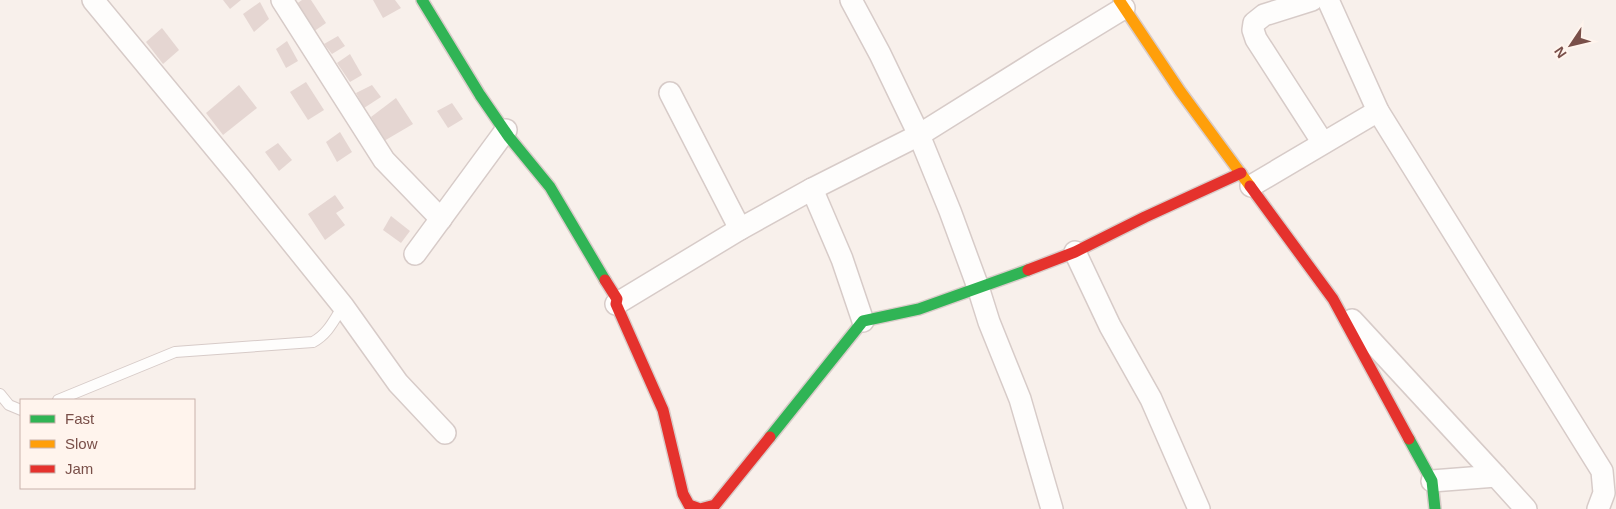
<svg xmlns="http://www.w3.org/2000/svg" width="1616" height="509" font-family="Arial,sans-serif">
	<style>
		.building { fill: #e5d6d2 }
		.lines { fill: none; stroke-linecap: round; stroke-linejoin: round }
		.lane-casing { stroke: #d7cbc8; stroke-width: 12 }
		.street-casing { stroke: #d7cbc8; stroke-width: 24 }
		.fast-casing { stroke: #d9ccc9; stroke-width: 14 }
		.slow-casing { stroke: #d9ccc9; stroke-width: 14 }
		.jam-casing { stroke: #d9ccc9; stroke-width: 14 }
		.lane { stroke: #fefdfc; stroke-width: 10 }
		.street { stroke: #fefdfc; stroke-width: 21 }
		.fast { stroke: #30b455; stroke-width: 11 }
		.slow { stroke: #ff9f0a; stroke-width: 11 }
		.jam { stroke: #e5322d; stroke-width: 11 }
	</style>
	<rect width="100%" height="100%" fill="#f8f0eb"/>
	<!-- building -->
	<g class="building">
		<polygon points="223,0 241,0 230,9"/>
		<polygon points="302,0 311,0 326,23 313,32 292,7"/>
		<polygon points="373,0 395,0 401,8 383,18"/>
		<polygon points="260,2 269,19 254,32 243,14"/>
		<polygon points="162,28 179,50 163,64 146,42"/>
		<polygon points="338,36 345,46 332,54 324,44"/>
		<polygon points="287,41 298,61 286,68 276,49"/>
		<polygon points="350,54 362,75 350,82 337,63"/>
		<polygon points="306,82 324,110 308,120 290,92"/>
		<polygon points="239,85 257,108 223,135 206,113"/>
		<polygon points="372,85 381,97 364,108 356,93"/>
		<polygon points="396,98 413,124 384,141 371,117"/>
		<polygon points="452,103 463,119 448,128 437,111"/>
		<polygon points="340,132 352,152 337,162 326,142"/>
		<polygon points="278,143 292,160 279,171 265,152"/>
		<polygon points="335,195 344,208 336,213 345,225 325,240 308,214"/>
		<polygon points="391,216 410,231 401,243 383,230"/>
	</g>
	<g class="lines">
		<defs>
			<g id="lane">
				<polyline points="0,394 9,405 21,410"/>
				<path d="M 58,400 L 175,352 L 313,342 C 328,334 334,320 343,306"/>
			</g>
			<g id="street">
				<polyline points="93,0 241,179 343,306 398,383 445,433"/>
				<polyline points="282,0 384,160 441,219"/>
				<polyline points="851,0 880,54 919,135 950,211 978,287 989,322 1020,399 1052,509"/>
				<polyline points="1312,0 1264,15 1254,23 1253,30 1256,39 1323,143"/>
				<polyline points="1328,0 1378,111 1602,471 1604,493 1598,509"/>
				<polyline points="670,93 740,229"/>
				<polyline points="1251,186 1378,111"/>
				<polyline points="812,189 842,259 863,321"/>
				<polyline points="1075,252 1110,326 1151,399 1199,509"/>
				<polyline points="415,254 506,130"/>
				<polyline points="616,304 740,229 812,189 919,135 1042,58 1124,8"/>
				<polyline points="1352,320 1496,476"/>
				<polyline points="1432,481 1496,476 1526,509"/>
			</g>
			<g id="fast">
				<polyline points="422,0 480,95 509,137 550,187 605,280"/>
				<polyline points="770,437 863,321 919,309 1028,270"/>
				<polyline points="1409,439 1432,481 1435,509"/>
			</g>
			<polyline id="slow" points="1119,0 1180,91 1250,186"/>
			<g id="jam">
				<polyline points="1250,186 1333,299 1409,439"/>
				<polyline points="1028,270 1075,252 1145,217 1241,173"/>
				<polyline points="605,280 617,299 616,304 663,410 683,494 689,505 700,509 715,505 770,437"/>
			</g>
		</defs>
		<!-- lane casing -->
		<use href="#lane" class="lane-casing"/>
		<!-- street casing -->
		<use href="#street" class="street-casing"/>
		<!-- fast casing -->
		<use href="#fast" class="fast-casing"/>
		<!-- slow casing -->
		<use href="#slow" class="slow-casing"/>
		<!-- jam casing -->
		<use href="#jam" class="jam-casing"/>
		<!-- lane -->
		<use href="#lane" class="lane"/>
		<!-- street -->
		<use href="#street" class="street"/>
		<!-- fast -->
		<use href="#fast" class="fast"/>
		<!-- slow -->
		<use href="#slow" class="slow"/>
		<!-- jam -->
		<use href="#jam" class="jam"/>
	</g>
	<!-- legend -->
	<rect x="20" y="399" width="175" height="90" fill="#fff4ed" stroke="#c9b2ab"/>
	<rect x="30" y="415" width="25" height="8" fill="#30b455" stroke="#c9b2ab"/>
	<text x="65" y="424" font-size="15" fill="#794f49">Fast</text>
	<rect x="30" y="440" width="25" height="8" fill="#ff9f0a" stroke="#c9b2ab"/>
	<text x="65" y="449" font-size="15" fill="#794f49">Slow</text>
	<rect x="30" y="465" width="25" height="8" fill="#e5322d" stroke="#c9b2ab"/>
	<text x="65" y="474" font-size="15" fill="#794f49">Jam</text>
	<!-- north arrow -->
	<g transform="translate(1571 45) rotate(235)" stroke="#fff4ed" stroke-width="4" paint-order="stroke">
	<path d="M0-4L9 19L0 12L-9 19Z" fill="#794f49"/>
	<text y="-8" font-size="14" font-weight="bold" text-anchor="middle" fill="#794f49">N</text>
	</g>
</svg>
